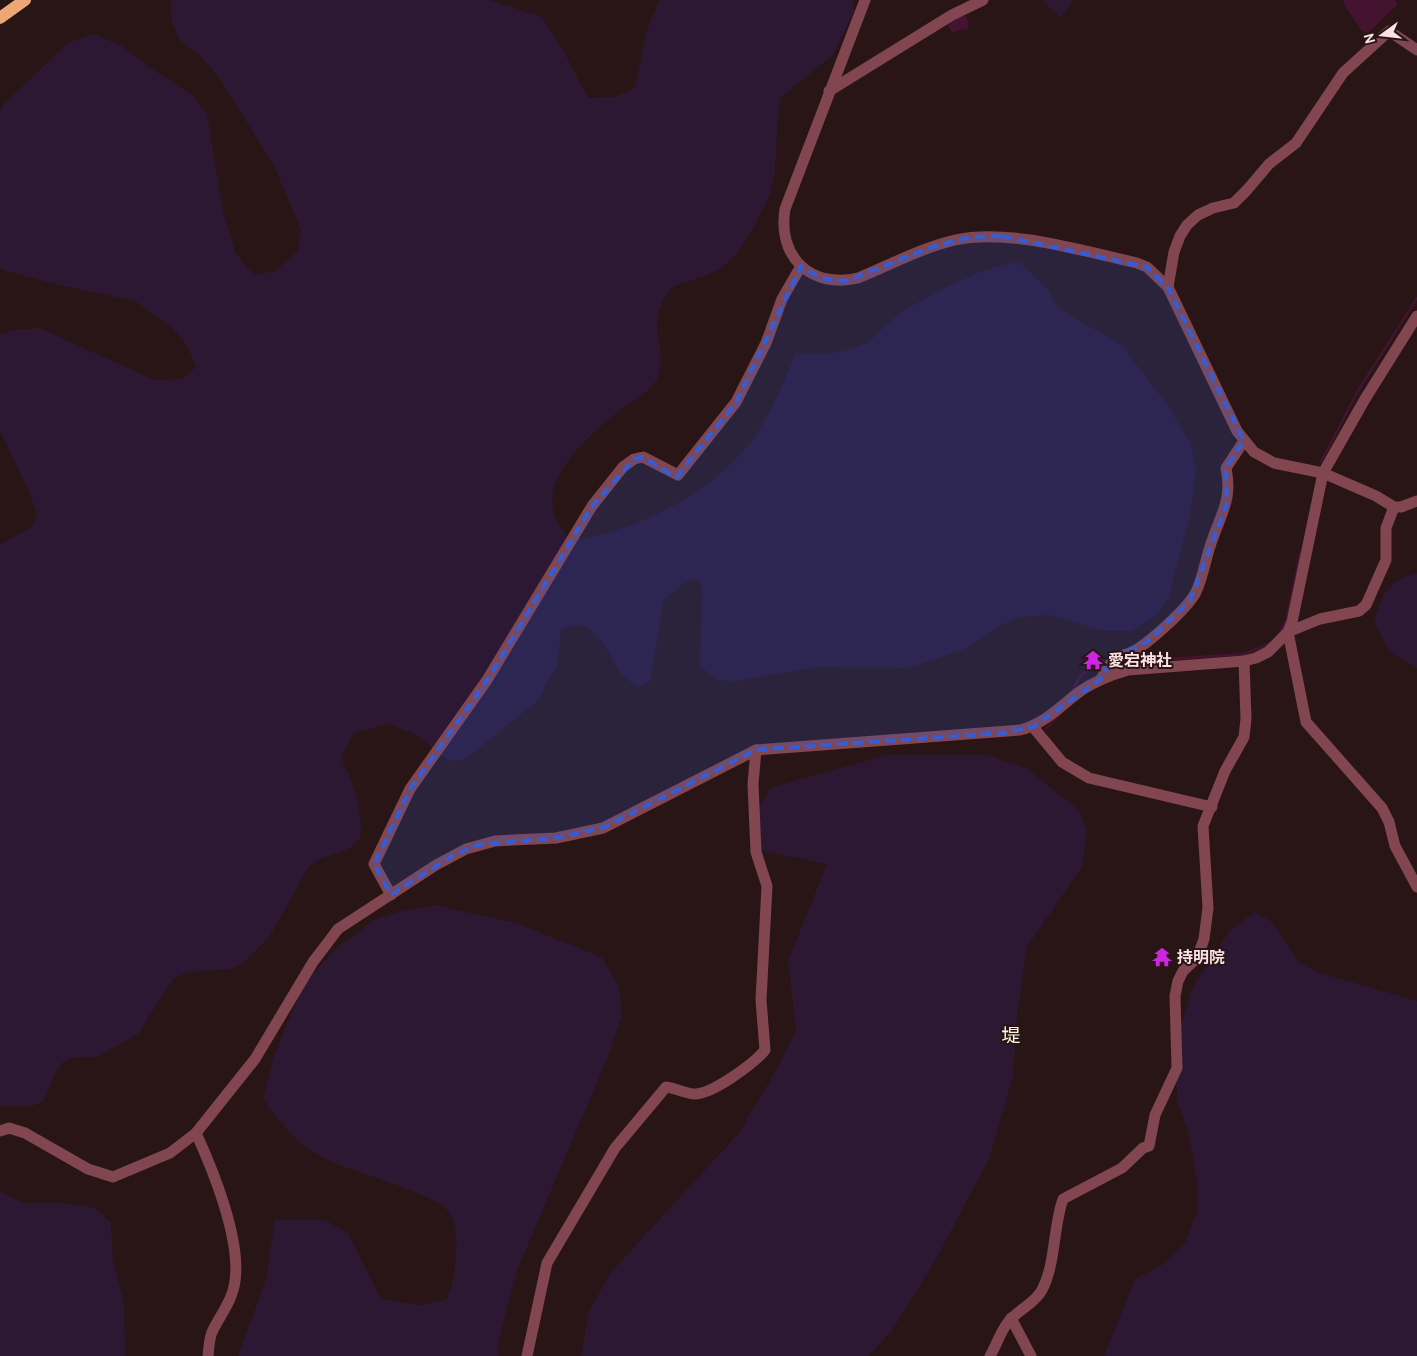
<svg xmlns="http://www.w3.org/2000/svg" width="1417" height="1356" font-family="Overpass,'Noto Sans JP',sans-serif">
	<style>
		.green { fill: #2c1832 }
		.water { fill: #44132f }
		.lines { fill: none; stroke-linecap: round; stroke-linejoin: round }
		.stream { stroke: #44132f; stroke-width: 2.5 }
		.minor { stroke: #824650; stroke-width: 11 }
		.major { stroke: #eda776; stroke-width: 12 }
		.marked { fill: #335dd9; fill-opacity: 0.2; stroke: #335dd9; stroke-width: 4; stroke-dasharray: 10 6; stroke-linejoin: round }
		.labels { text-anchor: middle; stroke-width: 4; stroke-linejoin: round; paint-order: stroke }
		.poi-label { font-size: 16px; font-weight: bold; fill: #fbe1e3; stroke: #291515; text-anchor: start }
		.quarter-label { font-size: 19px; fill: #f7fbe2; stroke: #291515 }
	</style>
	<rect width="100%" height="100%" fill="#291515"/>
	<!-- green -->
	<g class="green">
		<path d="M 172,0 L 489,0 L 542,17 L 563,50 L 588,98 L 613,97 L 635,88 L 646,33 L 659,0 L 852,0 L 854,11 L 833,55 L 781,97 C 775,125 778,155 773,183 C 770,199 755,224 747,238 C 737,258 720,272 699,278 C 690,281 674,283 668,292 C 644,325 670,351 657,379 C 652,390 635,399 626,406 C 596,428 539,476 555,517 C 558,525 565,533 569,540 C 638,533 721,489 759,430 C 774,407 784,379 796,354 C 820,354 843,355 864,344 C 875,339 883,326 893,319 C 923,297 982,266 1019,262 L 1046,287 L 1058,308 L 1121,345 L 1166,403 L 1190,442 L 1196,468 L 1191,512 L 1168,599 L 1156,616 L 1131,631 L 1104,631 L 1050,615 L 1022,617 L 1001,625 L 964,649 L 910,668 L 817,667 L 731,682 L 716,679 L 700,666 L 702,591 L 699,579 L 684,583 L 664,599 L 650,682 L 637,687 C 632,683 626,679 622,674 C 608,654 590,608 561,631 L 557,666 L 535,703 L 468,757 L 460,760 L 449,761 L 415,734 L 387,724 L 354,733 L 341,757 C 353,782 364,811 360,839 L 347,850 L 319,859 L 308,868 L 270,936 L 245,962 L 231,969 L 189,972 L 173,979 L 138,1034 L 97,1057 L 71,1058 L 63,1062 L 55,1073 L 44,1101 L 32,1106 L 0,1106 L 0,545 L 31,527 L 37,515 L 29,491 L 0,431 L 0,334 L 13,330 L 39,328 L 155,380 L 182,379 L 196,367 L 187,345 L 172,328 L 135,301 L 46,282 L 3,270 L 0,267 L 0,111 L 5,103 L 68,43 L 94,34 L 122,46 L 149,67 L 191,94 L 207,114 L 223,211 L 236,254 L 254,275 L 275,271 L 298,251 L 301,230 L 274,166 L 218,76 L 200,56 L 180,41 L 172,22 L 170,3 Z"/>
		<polygon points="1042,0 1073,0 1061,18"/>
		<path d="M 1417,573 L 1417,668 L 1390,652 L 1374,622 C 1382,593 1388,581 1417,573 Z"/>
		<polygon points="887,755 987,755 1026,768 1080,811 1087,831 1083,865 1027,947 1016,1025 1013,1076 989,1159 935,1261 891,1332 868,1356 581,1356 589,1311 611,1272 738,1134 777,1069 796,1030 788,961 827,864 758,850 758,807 772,787"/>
		<path d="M 435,905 L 516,923 L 601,957 L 619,986 L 622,1015 L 610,1052 L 518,1268 L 497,1346 L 500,1356 L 238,1356 L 266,1279 L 275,1220 L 325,1220 L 348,1233 L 381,1299 L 421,1305 L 447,1299 C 453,1284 455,1271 456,1255 C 457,1239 457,1224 448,1211 C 435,1193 350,1172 326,1159 C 299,1146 280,1123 263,1099 L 274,1056 L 304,982 L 336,949 L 374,920 L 398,912 Z"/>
		<polygon points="1255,912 1272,922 1299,962 1317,972 1417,1001 1417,1356 1104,1356 1135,1279 1162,1265 1186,1241 1197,1211 1198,1187 1188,1131 1177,1099 1177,1039 1192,988 1230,930"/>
		<polygon points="0,1191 23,1203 65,1203 95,1208 111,1223 113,1261 124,1302 125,1356 0,1356"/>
	</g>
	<!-- water -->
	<g class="water">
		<polygon points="1343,0 1395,0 1397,5 1368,33 1362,31 1344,5"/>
		<polygon points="964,14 969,22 968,29 952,32 948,26 948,21"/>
	</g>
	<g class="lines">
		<!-- stream -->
		<g class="stream">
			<polyline points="1321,462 1358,391 1417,298"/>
			<polyline points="1280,633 1287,618 1300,554"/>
			<polyline points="1115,666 1138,661 1244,654 1269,644"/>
			<path d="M 1072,693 C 1078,676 1088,664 1107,664"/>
			<polyline points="1046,729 1062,712"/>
		</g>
		<!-- minor -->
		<g class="minor">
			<path d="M 865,0 L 785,209 C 777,257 811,289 858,278 C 890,265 921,248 955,240 C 1009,228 1082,251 1137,263 L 1147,267 L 1168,287 L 1237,431 L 1254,452 L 1274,463 L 1323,473 L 1376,496 L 1394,507 L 1401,507 L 1417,501"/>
			<polyline points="829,91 952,15 983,0"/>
			<polyline points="1168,287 1174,252 1180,236 1187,225 1198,215 1213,208 1234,203 1247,190 1269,164 1296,143 1343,73 1389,31 1417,50"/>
			<polyline points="1394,507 1386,528 1386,560 1366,605 1359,611 1320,619 1288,632 1306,722 1382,808 1389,822 1395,846 1417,887"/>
			<path d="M 1101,679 L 1114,658 C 1120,656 1126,655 1132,652 C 1148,644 1188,608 1196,592 C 1204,575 1206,555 1213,538 C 1223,510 1232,498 1226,468 L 1244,441"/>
			<polyline points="1033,727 1062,762 1089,778 1212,807"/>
			<polyline points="391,895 374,864 410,789 487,680 592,506 623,467 634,459 643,457 678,475 736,402 766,343 782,299 801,266"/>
			<path d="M 0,1131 L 9,1128 L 25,1133 L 88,1169 L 113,1177 L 170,1153 L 196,1133 L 255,1059 L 313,962 L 338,929 L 436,865 L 466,849 L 495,841 L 556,838 L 603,828 L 756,750 L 1020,730 C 1045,724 1061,705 1082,690 C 1097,680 1111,675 1128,670 L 1244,661 L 1256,658 L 1268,652 L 1288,632 L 1292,622 L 1323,473 L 1365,399 L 1417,316"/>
			<path d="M 196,1133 C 213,1170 241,1239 235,1281 C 233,1299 221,1314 213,1330 C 209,1337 209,1348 208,1356"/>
			<polyline points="1011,1318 1031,1356"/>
			<path d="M 527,1356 L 547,1263 L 615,1148 L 666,1087 C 676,1088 688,1095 696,1094 C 713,1093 754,1064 765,1050 L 761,1000 L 767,886 L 756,852 L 753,784 L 756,750"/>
			<path d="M 990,1356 C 997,1345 1001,1328 1011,1319 C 1021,1308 1034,1304 1042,1290 C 1056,1263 1053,1227 1063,1199 L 1122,1168 L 1143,1148 L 1149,1146 L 1155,1115 L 1177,1068 L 1175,996 L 1178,981 L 1183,971 L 1197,958 L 1204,939 L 1208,908 L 1203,826 L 1225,771 L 1244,737 L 1246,719 L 1244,661"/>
		</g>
		<!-- major -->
		<polyline class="major" points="0,18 25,0"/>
	</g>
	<!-- marked area -->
	<path class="marked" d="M 1002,236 L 1147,267 L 1168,287 L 1244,441 L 1226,468 L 1227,504 L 1190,601 L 1147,642 L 1114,658 L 1101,679 L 1033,727 L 1003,733 L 756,750 L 603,828 L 556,838 L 478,845 L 454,855 L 391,895 L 374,864 L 410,789 L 487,680 L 592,506 L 634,459 L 643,457 L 676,477 L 736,402 L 801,266 L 821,278 L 845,281 L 934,246 L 970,237 Z"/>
	<!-- icons -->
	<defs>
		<symbol id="temple-bare" viewBox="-9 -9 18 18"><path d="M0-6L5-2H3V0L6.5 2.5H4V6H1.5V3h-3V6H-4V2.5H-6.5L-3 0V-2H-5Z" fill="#cd26e2" stroke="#291515" stroke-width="2.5" paint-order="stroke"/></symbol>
	</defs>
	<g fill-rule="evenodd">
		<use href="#temple-bare" x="1079" y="646" width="28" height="28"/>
		<use href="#temple-bare" x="1148" y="943" width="28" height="28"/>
	</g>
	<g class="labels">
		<!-- poi labels -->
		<g class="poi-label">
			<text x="1108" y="666">愛宕神社</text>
			<text x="1177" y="963">持明院</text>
		</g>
		<!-- quarter labels -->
		<g class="quarter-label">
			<text x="1011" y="1042">堤</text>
		</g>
	</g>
	<!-- north arrow -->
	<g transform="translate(1382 35) rotate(255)" stroke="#291515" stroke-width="4" paint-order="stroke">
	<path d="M0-4L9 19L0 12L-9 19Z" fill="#fbe1e3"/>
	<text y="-8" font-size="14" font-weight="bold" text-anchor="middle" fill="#fbe1e3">N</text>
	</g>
</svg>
